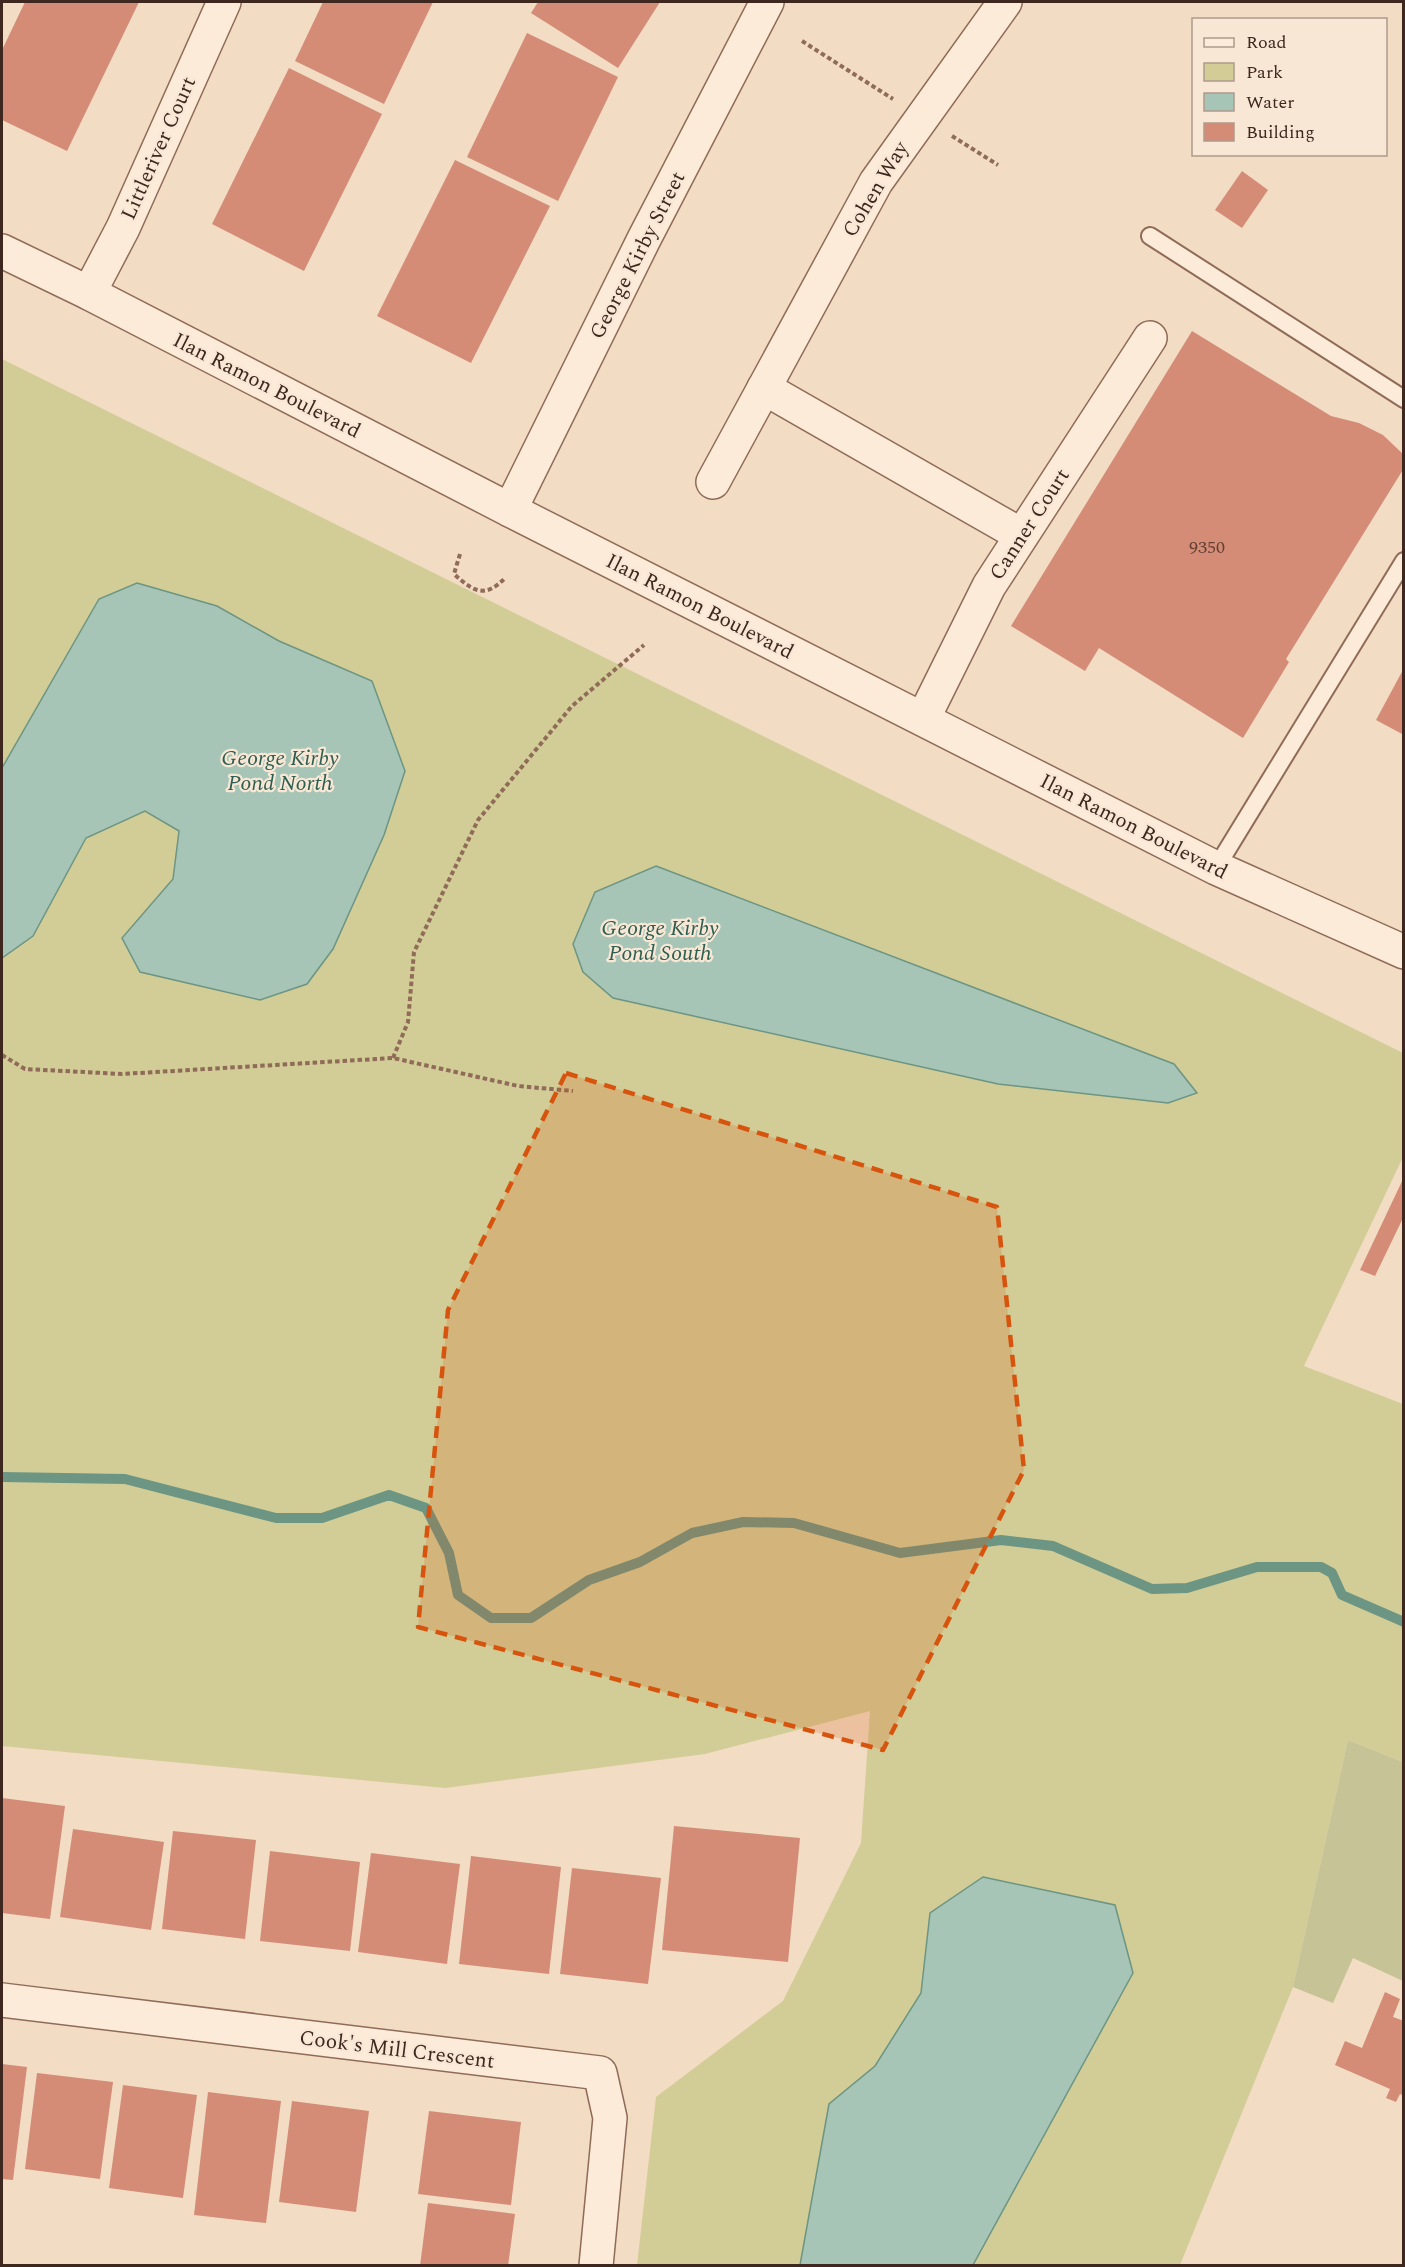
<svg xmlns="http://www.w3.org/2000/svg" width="1405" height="2267" font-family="Spectral,serif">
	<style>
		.green { fill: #d2cd97 }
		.cemetery { fill: #c6c396 }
		.water { fill: #a6c5b6; stroke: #6c9583; stroke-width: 1.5 }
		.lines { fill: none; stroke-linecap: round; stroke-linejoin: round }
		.stream { stroke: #6c9583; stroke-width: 10 }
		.building { fill: #d48c77 }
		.service-casing { stroke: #8f6b58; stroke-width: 20 }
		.minor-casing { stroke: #8f6b58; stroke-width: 36 }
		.tertiary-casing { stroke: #8f6b58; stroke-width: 36 }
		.path { stroke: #8f6b58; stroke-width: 4; stroke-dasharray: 4.5 3; stroke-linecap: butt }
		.service { stroke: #fcebd9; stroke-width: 16 }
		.minor { stroke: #fcebd9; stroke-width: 33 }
		.tertiary { stroke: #fcebd9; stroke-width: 33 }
		.marked { fill: #d7540e; fill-opacity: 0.2; stroke: #d7540e; stroke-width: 4.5; stroke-dasharray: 12 8; stroke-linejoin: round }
		.labels { text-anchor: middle; stroke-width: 4.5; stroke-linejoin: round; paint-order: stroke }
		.number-label { font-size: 18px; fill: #644034 }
		.street-label { font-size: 21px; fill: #3e271e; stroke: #f9e7d5 }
		.water-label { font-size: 22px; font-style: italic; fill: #2c5f52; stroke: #f9e7d5 }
	</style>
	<rect width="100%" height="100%" fill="#f2dcc4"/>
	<!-- green -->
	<polygon class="green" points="2,359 1403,1053 1403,1157 1304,1366 1403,1404 1403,1762 1348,1740 1293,1987 1180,2265 637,2265 656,2097 783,2001 861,1843 870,1711 705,1754 445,1788 2,1746"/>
	<!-- cemetery -->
	<polygon class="cemetery" points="1348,1740 1403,1762 1403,1981 1353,1958 1333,2003 1293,1987"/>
	<!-- water -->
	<g class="water">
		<polygon points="137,583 217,606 279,641 372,681 405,771 384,835 333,949 307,984 260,1000 140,972 122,938 173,879 179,831 145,811 86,838 33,936 2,958 2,768 99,599"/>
		<polygon points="656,866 1174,1064 1197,1093 1168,1103 998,1084 613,998 583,972 573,944 595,892"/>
		<polygon points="983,1877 1115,1905 1133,1973 973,2265 800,2265 829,2104 875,2066 921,1993 930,1913"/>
	</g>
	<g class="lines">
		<!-- stream -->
		<polyline class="stream" points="2,1477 125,1479 276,1518 322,1518 389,1495 426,1508 449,1553 458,1595 491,1618 531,1618 589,1580 640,1562 692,1533 743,1522 794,1523 900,1553 1001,1540 1053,1546 1152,1589 1187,1588 1257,1567 1321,1567 1332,1573 1342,1595 1404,1622"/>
	</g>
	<!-- building -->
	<g class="building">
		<polygon points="25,2 139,2 67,151 2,120 2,50"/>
		<polygon points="323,2 433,2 384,104 295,61"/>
		<polygon points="538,2 660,2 618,68 531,13"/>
		<polygon points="527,33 618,77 558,201 467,157"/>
		<polygon points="289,68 382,114 304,271 212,224"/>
		<polygon points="455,160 550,206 471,363 377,316"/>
		<polygon points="1242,171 1268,190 1242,228 1215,210"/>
		<polygon points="1192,331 1331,416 1359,423 1383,435 1404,455 1404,468 1286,659 1289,662 1243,738 1099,648 1085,671 1011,626"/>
		<polygon points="1404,668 1404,735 1376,720"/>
		<polygon points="1404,1177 1404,1216 1375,1276 1360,1270"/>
		<polygon points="2,1798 65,1806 50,1919 2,1913"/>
		<polygon points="674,1826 800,1838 788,1962 662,1950"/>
		<polygon points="73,1829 164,1842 151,1930 60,1917"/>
		<polygon points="173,1831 256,1840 245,1939 162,1929"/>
		<polygon points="270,1851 360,1862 350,1951 260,1941"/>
		<polygon points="371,1853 460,1864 447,1964 358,1952"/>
		<polygon points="471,1856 561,1867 549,1974 459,1964"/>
		<polygon points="572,1868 661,1878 648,1984 560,1974"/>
		<polygon points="1385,1992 1400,1999 1393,2017 1404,2021 1404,2096 1400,2094 1396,2102 1386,2098 1390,2089 1335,2065 1345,2041 1362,2048"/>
		<polygon points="2,2064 27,2067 13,2180 2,2179"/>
		<polygon points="37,2073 113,2082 100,2179 25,2169"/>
		<polygon points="123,2085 197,2095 183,2198 109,2188"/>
		<polygon points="208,2092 281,2101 266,2223 194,2215"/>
		<polygon points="292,2101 369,2111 356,2212 279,2202"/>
		<polygon points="429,2111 521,2122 511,2205 418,2194"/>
		<polygon points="428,2203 515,2214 508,2266 420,2266"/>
	</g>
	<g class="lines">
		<defs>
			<g id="service">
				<polyline points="1150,236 1404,399"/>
				<polyline points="1216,868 1404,561"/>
			</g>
			<g id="minor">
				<polyline points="89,293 123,228 224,2"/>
				<polyline points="764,388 1021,535"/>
				<polyline points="713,482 876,182 1005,2"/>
				<polyline points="510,510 644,239 767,2"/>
				<polyline points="923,719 989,586 1150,338"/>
				<polyline points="2,2000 600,2073 610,2118 596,2266"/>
			</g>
			<polyline id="tertiary" points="2,251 89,293 510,510 1216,868 1404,952"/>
		</defs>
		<!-- service casing -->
		<use href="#service" class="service-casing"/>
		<!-- minor casing -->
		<use href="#minor" class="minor-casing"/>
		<!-- tertiary casing -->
		<use href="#tertiary" class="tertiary-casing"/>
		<!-- path -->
		<g class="path">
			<polyline points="802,41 893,99"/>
			<polyline points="952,136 998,165"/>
			<path d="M 460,554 L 454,574 C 474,592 485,599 506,577"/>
			<polyline points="2,1055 25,1069 122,1074 393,1058 518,1086 573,1091"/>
			<polyline points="393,1058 408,1022 414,952 478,820 572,706 644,645"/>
		</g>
		<!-- service -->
		<use href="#service" class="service"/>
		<!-- minor -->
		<use href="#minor" class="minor"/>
		<!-- tertiary -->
		<use href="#tertiary" class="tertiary"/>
	</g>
	<!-- marked area -->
	<path class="marked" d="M 566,1073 L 997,1207 L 1024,1470 L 883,1750 L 418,1627 L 448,1310 Z"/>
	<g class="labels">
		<!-- number labels -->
		<g class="number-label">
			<text x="1207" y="553">9350</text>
		</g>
		<!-- street labels -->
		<g class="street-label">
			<text transform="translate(158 148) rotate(-66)" y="7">Littleriver Court</text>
			<text transform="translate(875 189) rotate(-59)" y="7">Cohen Way</text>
			<text transform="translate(637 255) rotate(-63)" y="7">George Kirby Street</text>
			<text transform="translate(267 385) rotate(27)" y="7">Ilan Ramon Boulevard</text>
			<text transform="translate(1029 524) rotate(-57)" y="7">Canner Court</text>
			<text transform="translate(700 606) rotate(27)" y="7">Ilan Ramon Boulevard</text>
			<text transform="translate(1134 826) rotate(27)" y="7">Ilan Ramon Boulevard</text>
			<text transform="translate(397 2049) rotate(7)" y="7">Cook's Mill Crescent</text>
		</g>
		<!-- water labels -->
		<g class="water-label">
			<text x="280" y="765">George Kirby<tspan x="280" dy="25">Pond North</tspan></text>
			<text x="660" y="935">George Kirby<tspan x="660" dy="25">Pond South</tspan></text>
		</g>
	</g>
	<!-- border -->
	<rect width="1405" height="2267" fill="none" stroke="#3e271e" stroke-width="6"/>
	<!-- legend -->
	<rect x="1192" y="18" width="195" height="138" fill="#f9e7d5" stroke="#ae9a8c" stroke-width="1.5"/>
	<rect x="1204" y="38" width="30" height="9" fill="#fcebd9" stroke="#ae9a8c" stroke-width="1.5"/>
	<text x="1246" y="48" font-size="18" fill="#3e271e">Road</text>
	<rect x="1204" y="63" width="30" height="18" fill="#d2cd97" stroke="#ae9a8c" stroke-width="1.5"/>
	<text x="1246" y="78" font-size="18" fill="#3e271e">Park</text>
	<rect x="1204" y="93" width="30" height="18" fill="#a6c5b6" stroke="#ae9a8c" stroke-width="1.5"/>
	<text x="1246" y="108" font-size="18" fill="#3e271e">Water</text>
	<rect x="1204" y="123" width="30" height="18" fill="#d48c77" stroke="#ae9a8c" stroke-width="1.5"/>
	<text x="1246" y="138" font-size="18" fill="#3e271e">Building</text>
</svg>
